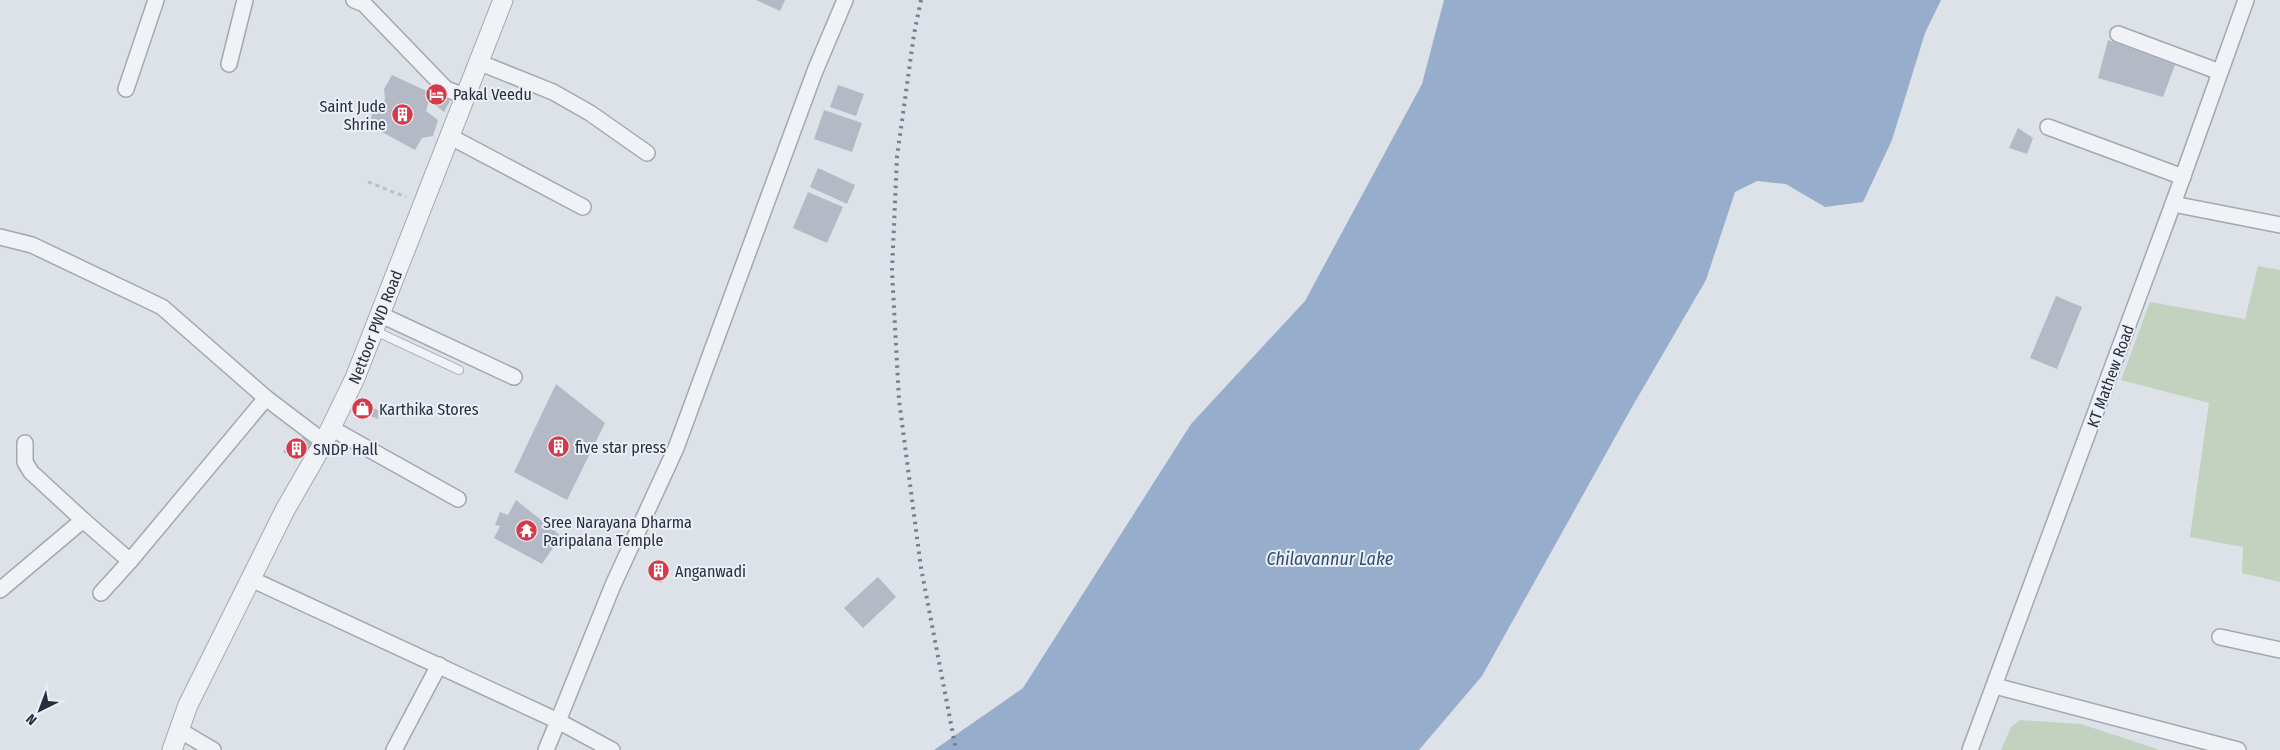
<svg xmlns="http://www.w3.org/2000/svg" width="2280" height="750" font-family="'Fira Sans Condensed',sans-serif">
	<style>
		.green { fill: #c2d2be }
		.water { fill: #96adcb }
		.building { fill: #b4bac5 }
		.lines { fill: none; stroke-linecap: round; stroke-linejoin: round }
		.service-casing { stroke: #a2a8b2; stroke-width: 10 }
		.minor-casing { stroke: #a2a8b2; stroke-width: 18 }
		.tertiary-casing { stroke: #a2a8b2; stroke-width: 21 }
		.path { stroke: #bbbfc6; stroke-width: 3; stroke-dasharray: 4 4; stroke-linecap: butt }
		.service { stroke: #f0f2f6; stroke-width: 8 }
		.minor { stroke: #f0f2f6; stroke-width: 15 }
		.tertiary { stroke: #f0f2f6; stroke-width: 19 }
		.rail { stroke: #767f92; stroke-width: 4; stroke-dasharray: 2.5 5; stroke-linecap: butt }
		.labels { text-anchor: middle; stroke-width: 4; stroke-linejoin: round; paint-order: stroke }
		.poi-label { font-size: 16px; fill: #262e3f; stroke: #edf0f6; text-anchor: start }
		.street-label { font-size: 16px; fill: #262e3f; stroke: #edf0f6 }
		.water-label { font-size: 18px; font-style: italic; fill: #2e4a75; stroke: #edf0f6 }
	</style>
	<rect width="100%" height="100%" fill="#dde1e8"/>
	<!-- green -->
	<g class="green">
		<polygon points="2258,266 2280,270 2280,582 2242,573 2243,547 2190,537 2209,403 2121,380 2150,302 2245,319"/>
		<polygon points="2020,720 2081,724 2160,750 2001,750 2011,727"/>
	</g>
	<!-- water -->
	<polygon class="water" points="1444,0 1941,0 1925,33 1892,140 1863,202 1825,207 1786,184 1757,181 1735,192 1706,280 1632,407 1482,676 1419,750 934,750 1023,688 1191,424 1305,301 1422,84"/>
	<!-- building -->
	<g class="building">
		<polygon points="756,0 785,0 780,11"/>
		<polygon points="2108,40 2175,65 2163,97 2098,78"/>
		<polygon points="392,75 431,93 426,111 438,120 433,136 422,138 415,150 369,125 375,104 381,110 385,99 384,89"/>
		<polygon points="838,85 864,94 856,116 830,107"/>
		<polygon points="435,88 450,101 444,112 430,101"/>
		<polygon points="824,110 862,123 852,152 814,139"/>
		<polygon points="2018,128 2033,138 2027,154 2009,148"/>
		<polygon points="818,168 855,185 847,204 810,187"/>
		<polygon points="808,192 843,207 827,243 793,228"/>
		<polygon points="2056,296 2082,307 2057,369 2030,358"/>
		<polygon points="556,384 605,423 567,500 514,472"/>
		<polygon points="361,402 380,411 378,419 358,411"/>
		<polygon points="304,435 314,443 302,459 297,456 294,460 283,452 290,442 296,446"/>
		<polygon points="516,500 561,536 542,564 494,538 500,526 495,525 500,512 508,515"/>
		<polygon points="654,565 670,568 661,583 648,575"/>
		<polygon points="878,577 896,597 863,628 844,608"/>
	</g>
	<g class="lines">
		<defs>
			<polyline id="service" points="373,330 459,370"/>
			<g id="minor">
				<polyline points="354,0 364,4 446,89 465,96"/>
				<polyline points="2118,34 2220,72"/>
				<polyline points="478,62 553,92 590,113 647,153"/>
				<polyline points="229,64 245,0"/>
				<polyline points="126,89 156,0"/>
				<polyline points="2048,127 2183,177"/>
				<polyline points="449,136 583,207"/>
				<polyline points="2173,204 2280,225"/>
				<polyline points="0,237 32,245 162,307 266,398"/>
				<polyline points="379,314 514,377"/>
				<polyline points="331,428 458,499"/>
				<polyline points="25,443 25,462 31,472 83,520"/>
				<polyline points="251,579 558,721 546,750"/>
				<polyline points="0,590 83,520 130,561 266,398 324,442"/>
				<polyline points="101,593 130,561"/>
				<polyline points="2220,637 2280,650"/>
				<polyline points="1995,686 2238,750"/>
				<polyline points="179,730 213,750"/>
				<polyline points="394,750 439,665"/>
				<polyline points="612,750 558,721 613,585 676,448 815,71 845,0"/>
				<polyline points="1970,750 2173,204 2246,0"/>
			</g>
			<g id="tertiary">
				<path id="s1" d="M 172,750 L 188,705 L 285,510 L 324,442 L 355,378 L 503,0"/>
			</g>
		</defs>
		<!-- service casing -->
		<use href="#service" class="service-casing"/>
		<!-- minor casing -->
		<use href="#minor" class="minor-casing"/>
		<!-- tertiary casing -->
		<use href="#tertiary" class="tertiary-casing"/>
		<!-- path -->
		<polyline class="path" points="368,182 406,197"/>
		<!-- service -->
		<use href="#service" class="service"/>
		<!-- minor -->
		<use href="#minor" class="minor"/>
		<!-- tertiary -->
		<use href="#tertiary" class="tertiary"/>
		<!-- rail -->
		<polyline class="rail" points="921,0 914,34 897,157 892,271 899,400 921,568 956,750"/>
	</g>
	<!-- icons -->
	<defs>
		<symbol id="hotel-disc" viewBox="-11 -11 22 22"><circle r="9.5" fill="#d63a4a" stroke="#edf0f6"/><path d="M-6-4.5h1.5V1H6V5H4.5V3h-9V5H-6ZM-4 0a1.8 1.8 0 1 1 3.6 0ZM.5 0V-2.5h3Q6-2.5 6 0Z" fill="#fff"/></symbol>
		<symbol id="building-disc" viewBox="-11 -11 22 22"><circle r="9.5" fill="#d63a4a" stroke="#edf0f6"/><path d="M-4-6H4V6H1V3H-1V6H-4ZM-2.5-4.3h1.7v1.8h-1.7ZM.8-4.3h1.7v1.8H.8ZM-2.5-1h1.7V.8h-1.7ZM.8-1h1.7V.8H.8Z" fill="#fff"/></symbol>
		<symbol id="shop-disc" viewBox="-11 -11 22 22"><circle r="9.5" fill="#d63a4a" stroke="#edf0f6"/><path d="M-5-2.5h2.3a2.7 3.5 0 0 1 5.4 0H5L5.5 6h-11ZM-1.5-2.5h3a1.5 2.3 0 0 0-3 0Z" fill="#fff"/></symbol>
		<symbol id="temple-disc" viewBox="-11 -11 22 22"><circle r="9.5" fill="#d63a4a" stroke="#edf0f6"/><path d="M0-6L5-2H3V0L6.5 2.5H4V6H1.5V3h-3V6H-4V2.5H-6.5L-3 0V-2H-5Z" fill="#fff"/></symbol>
	</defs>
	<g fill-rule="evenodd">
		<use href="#hotel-disc" x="424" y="82" width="25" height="25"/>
		<use href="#building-disc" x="390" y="102" width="25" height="25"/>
		<use href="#shop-disc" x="350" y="396" width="25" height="25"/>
		<use href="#building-disc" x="546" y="434" width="25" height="25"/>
		<use href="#building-disc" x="284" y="436" width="25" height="25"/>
		<use href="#temple-disc" x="514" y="518" width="25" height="25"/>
		<use href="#building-disc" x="646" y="558" width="25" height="25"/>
	</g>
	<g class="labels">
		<!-- poi labels -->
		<g class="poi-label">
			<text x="453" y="100">Pakal Veedu</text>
			<text x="386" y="112" text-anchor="end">Saint Jude<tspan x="386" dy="18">Shrine</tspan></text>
			<text x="379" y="415">Karthika Stores</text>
			<text x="575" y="453">five star press</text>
			<text x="313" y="455">SNDP Hall</text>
			<text x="543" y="528">Sree Narayana Dharma<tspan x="543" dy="18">Paripalana Temple</tspan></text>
			<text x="675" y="577">Anganwadi</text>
		</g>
		<!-- street labels -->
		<g class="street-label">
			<text dy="6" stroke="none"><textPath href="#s1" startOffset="470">Nettoor PWD Road</textPath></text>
			<text transform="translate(2110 376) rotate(-70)" y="6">KT Mathew Road</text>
		</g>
		<!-- water labels -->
		<g class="water-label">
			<text x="1330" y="565">Chilavannur Lake</text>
		</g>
	</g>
	<!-- north arrow -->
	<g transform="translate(40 710) rotate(222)" stroke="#edf0f6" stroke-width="4" paint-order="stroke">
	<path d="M0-4L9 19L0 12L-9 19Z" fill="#262e3f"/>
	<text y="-8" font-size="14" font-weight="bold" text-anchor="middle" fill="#262e3f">N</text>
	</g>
</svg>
